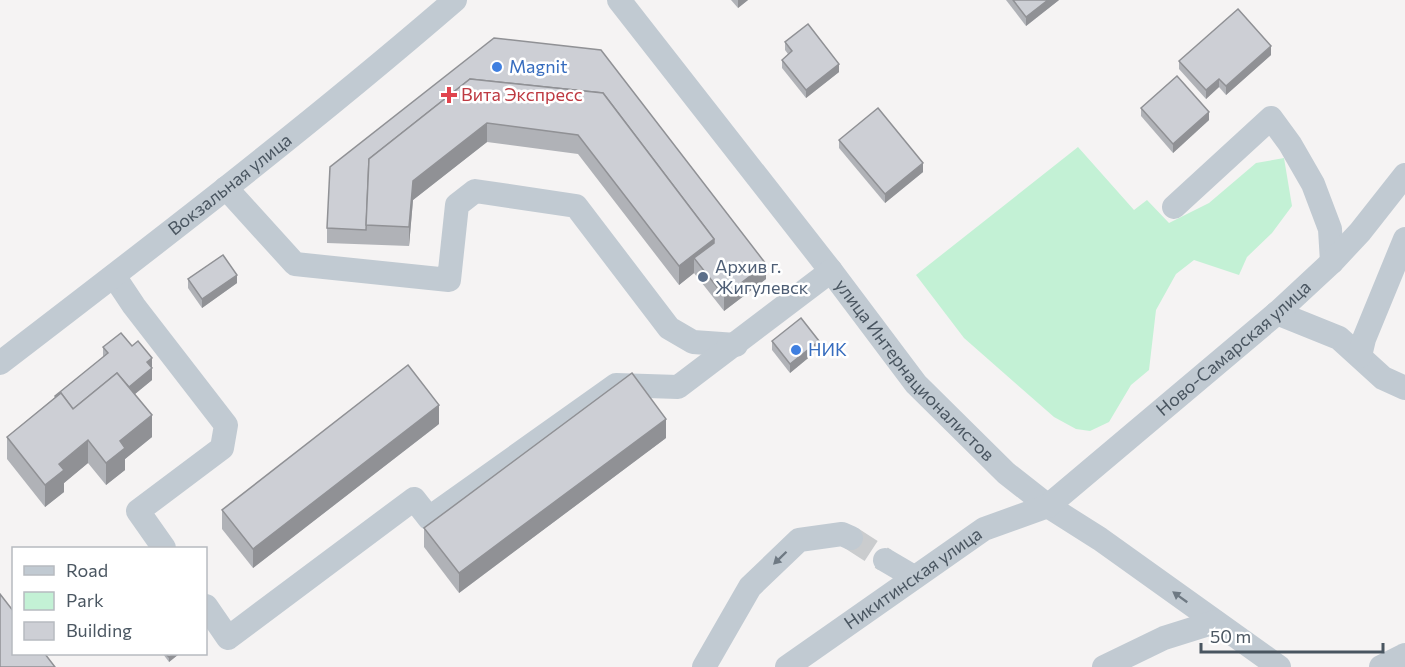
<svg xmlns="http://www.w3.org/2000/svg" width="1405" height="667" font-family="Commissioner,sans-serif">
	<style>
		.green { fill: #c3f1d5 }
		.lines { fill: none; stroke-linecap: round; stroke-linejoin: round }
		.minor-tunnel { stroke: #caccce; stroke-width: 24; stroke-dasharray: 24 12; stroke-linecap: butt }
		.minor { stroke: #c1cad2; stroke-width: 24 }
		.wall { fill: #b0b2b7 }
		.shaded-wall { fill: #909195 }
		.building { fill: #cdcfd5; stroke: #909195; stroke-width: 1.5 }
		.oneway { fill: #6e7983 }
		.shop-dot { fill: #3f7fe0; stroke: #fff; stroke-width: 2 }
		.health-dot { fill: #e0444e; stroke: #fff; stroke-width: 2 }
		.service-dot { fill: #5c6f8a; stroke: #fff; stroke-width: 2 }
		.labels { text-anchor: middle; stroke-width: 5; stroke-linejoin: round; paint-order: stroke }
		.shop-label { font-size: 18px; fill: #366cbe; stroke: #fff; text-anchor: start }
		.health-label { font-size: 18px; fill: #be3a42; stroke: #fff; text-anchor: start }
		.street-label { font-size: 18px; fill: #4a5661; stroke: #fff }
		.service-label { font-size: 18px; fill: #4e5e75; stroke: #fff; text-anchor: start }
	</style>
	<rect width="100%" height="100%" fill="#f5f3f3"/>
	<!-- green -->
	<polygon class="green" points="1078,147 1134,210 1147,200 1169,223 1209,203 1256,163 1284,158 1292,206 1272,233 1247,257 1239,275 1194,260 1176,274 1156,310 1149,370 1131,385 1109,422 1090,431 1076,429 1054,417 964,338 916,275"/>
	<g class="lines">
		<!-- minor-tunnel -->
		<polyline class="minor-tunnel" points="851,538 885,560"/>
		<!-- minor -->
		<g class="minor">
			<path id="s1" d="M 619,0 L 831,271 L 916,384 L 1006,473 L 1048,506 L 1100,539 L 1279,667"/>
			<polyline points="226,188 295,264 449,280 457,205 475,191 576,206 669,328 693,342 736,345"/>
			<polyline points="1174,207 1271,118 1290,144 1313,184 1330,229 1332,262"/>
			<polyline points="114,276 134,306 226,425 222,448 138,511 164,548"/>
			<polyline points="1277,313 1339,338 1383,378 1405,388"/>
			<polyline points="1360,356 1364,339 1405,239"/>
			<path id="s2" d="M 0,363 C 154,245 308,127 455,0"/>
			<polyline points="885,560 914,577"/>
			<polyline points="206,606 228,638 414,499 429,518 616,385 678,387 831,271"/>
			<polyline points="704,667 750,587 799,540 842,534 851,538"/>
			<path id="s3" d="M 787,667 L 984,529 L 1048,506 L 1277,313 L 1332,262 L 1360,232 L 1405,175"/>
			<polyline points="1104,667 1164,638 1215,622"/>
			<polyline points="1381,667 1405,655"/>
		</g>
	</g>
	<!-- wall -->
	<g class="wall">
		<polygon points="731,0 748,0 738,8"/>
		<polygon points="1006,0 1059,0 1026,26"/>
		<polygon points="494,38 766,279 724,311 694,273 679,285 578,154 487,142 413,200 409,246 327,243 327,228"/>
		<polygon points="785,42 839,72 806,98 782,68 782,60 788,54 785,50"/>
		<polygon points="1271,55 1226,95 1219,87 1206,99 1179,69 1179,61"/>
		<polygon points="1141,108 1209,120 1173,153 1141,116"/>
		<polygon points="839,140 923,172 885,203 839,148"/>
		<polygon points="188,279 237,283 202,308 188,288"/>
		<polygon points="772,341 819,349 790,373 772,350"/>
		<polygon points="103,347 152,358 152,380 135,394 152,437 125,459 125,470 106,485 88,463 64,483 64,492 45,507 7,459 7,437 55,397 55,396 103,358"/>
		<polygon points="439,424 253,568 222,529 222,510"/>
		<polygon points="666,438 459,593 424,547 424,528"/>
		<polygon points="163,654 179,654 169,662"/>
	</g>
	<!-- shaded-wall -->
	<g class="shaded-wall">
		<polygon points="738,0 748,0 738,8"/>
		<polygon points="1048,0 1059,0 1026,26 1026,17"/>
		<polygon points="1271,46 1271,55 1226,95 1226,86"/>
		<polygon points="839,64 839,72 806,98 806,90"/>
		<polygon points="1219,79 1219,87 1206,99 1206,90"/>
		<polygon points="1209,112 1209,120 1173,153 1173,144"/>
		<polygon points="487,123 487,142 413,200 409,246 409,227 413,181"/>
		<polygon points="923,163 923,172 885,203 885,194"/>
		<polygon points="714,239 714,258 694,258 694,273 679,285 679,266"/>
		<polygon points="766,264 766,279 724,311 724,296"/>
		<polygon points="237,275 237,283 202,308 202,299"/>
		<polygon points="819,341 819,349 790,373 790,364"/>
		<polygon points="152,358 152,380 124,403 124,391 147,362"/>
		<polygon points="439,405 439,424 253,568 253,549"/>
		<polygon points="152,415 152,437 125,459 125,470 106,485 106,463 120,441"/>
		<polygon points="666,419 666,438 459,593 459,573"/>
		<polygon points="88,440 88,463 64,483 64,492 45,507 45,485 59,464"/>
		<polygon points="174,654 179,654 169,662 169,657"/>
	</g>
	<!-- building -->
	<g class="building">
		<polygon points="1013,0 1048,0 1026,17"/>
		<polygon points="1238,9 1271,46 1226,86 1219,79 1206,90 1179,61"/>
		<polygon points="808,24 839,64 806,90 782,60 792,51 785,42"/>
		<polygon points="494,38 601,50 766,264 724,296 694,258 714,243 714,239 603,93 470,79 369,159 366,230 327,228 330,167"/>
		<polygon points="1177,76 1209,112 1173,144 1141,108"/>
		<polygon points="470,79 603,93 714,239 679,266 578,135 487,123 413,181 409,227 366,225 369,159"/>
		<polygon points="878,108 923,163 885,194 839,140"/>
		<polygon points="223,255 237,275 202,299 188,279"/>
		<polygon points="801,318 819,341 790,364 772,341"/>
		<polygon points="121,333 132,346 138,341 152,358 147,362 152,368 129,387 117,373 73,409 61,393 56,397 55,396 108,353 103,347"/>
		<polygon points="408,365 439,405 253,549 222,510"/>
		<polygon points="117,373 152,415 120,441 125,448 106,463 88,440 59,464 64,470 45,485 7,437 61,393 73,409"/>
		<polygon points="632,373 666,419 459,573 424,528"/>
		<polygon points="0,594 14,612 14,654 45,654 55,667 0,667"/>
		<polygon points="166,654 174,654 169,657"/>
	</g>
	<!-- one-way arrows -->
	<defs><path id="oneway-solid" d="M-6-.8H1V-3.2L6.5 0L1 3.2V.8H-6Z" transform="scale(1.5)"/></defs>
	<g class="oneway">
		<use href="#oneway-solid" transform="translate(780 558) rotate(136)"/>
		<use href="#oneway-solid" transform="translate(1180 597) rotate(-144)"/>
	</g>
	<!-- markers -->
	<g class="shop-dot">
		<circle cx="497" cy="67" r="6"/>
		<circle cx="796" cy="350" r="6"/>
	</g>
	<path class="health-dot" d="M446 86h6v6h6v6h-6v6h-6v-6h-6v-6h6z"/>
	<circle class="service-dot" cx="703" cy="277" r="6"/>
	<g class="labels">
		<!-- shop labels -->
		<g class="shop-label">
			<text x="509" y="73">Magnit</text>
			<text x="808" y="356">НИК</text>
		</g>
		<!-- health labels -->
		<g class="health-label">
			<text x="461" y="101">Вита Экспресс</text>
		</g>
		<!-- street labels -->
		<g class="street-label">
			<text dy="6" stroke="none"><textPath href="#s2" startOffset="291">Вокзальная улица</textPath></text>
			<text dy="6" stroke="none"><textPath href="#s3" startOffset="552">Ново-Самарская улица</textPath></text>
			<text dy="6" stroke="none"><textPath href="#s1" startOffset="474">улица Интернационалистов</textPath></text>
			<text dy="6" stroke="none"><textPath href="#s3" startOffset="154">Никитинская улица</textPath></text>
		</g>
		<!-- service labels -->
		<g class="service-label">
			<text x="715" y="273">Архив г.<tspan x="715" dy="21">Жигулевск</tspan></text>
		</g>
	</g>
	<!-- legend -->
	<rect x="12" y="547" width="195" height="108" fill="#ffffff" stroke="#b7bbc0" stroke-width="1.5"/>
	<rect x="24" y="566" width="30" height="9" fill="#c1cad2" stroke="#b7bbc0" stroke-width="1.5"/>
	<text x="66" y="577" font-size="18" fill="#4a5661">Road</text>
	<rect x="24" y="592" width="30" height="18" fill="#c3f1d5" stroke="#b7bbc0" stroke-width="1.5"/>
	<text x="66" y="607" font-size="18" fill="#4a5661">Park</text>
	<rect x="24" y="622" width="30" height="18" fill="#cdcfd5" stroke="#b7bbc0" stroke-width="1.5"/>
	<text x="66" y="637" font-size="18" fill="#4a5661">Building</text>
	<!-- scale -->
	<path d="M1201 643v9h182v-9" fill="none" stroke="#4a5661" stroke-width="3"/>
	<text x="1210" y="643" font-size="18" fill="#4a5661" stroke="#ffffff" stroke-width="4.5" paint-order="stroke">50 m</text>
</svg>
